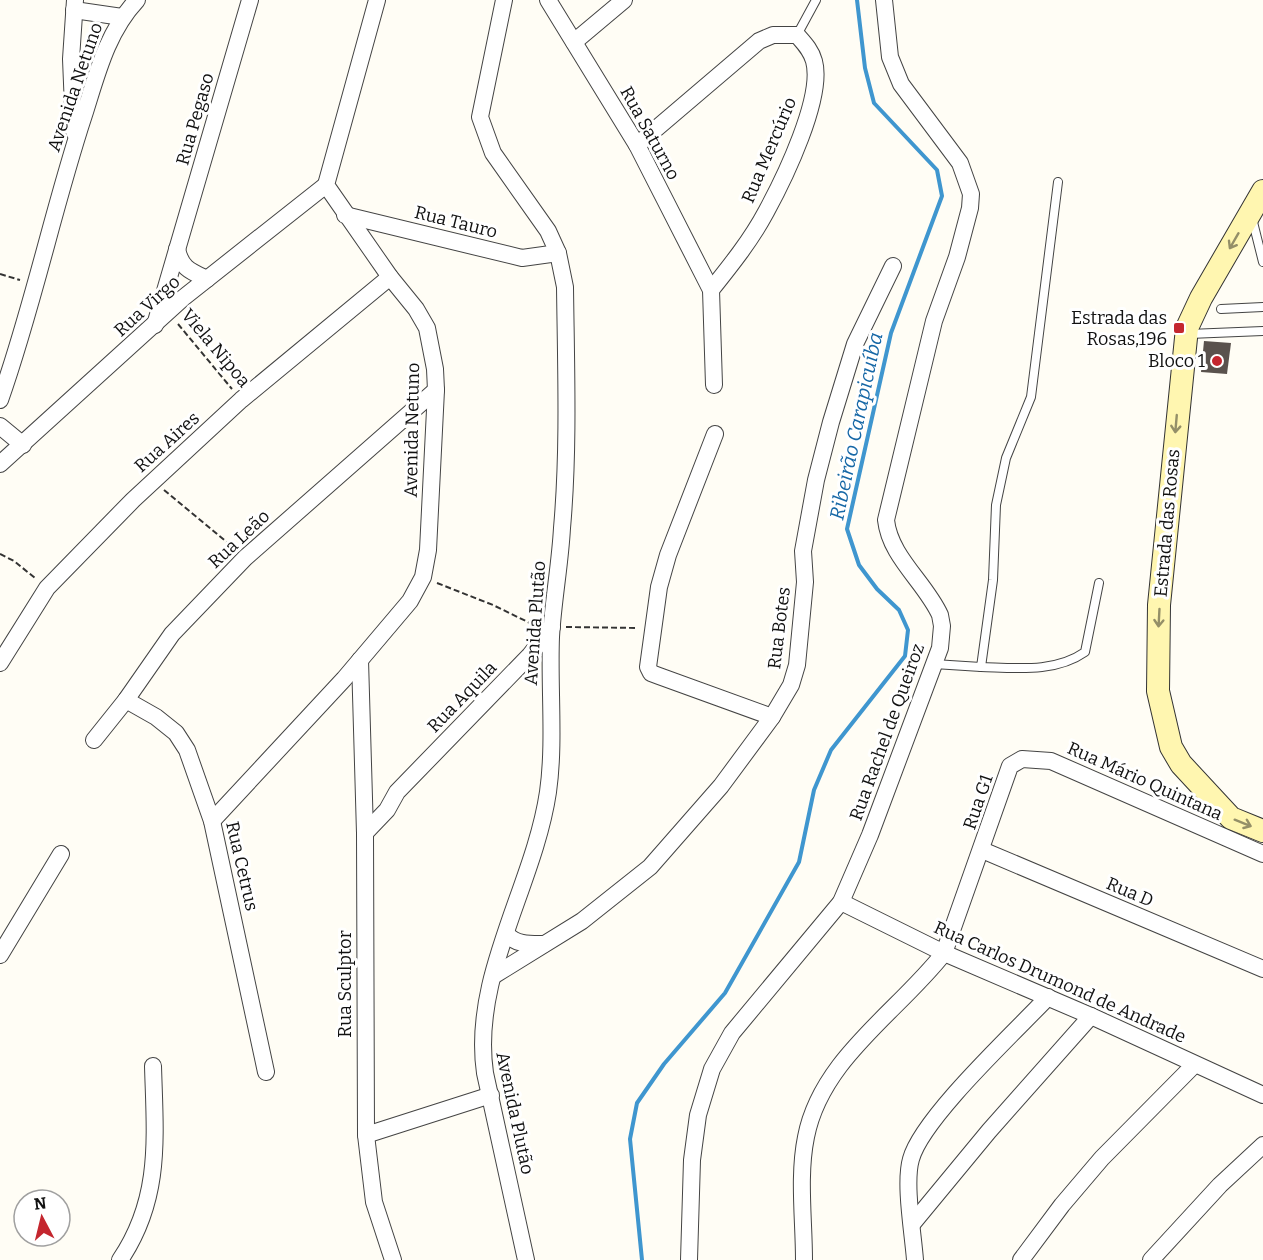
<svg xmlns="http://www.w3.org/2000/svg" width="1263" height="1260" font-family="Bitter,serif">
	<style>
		.lines { fill: none; stroke-linecap: round; stroke-linejoin: round }
		.stream { stroke: #3f96cf; stroke-width: 4 }
		.building { fill: #5a524d }
		.service-casing { stroke: #444; stroke-width: 10 }
		.minor-casing { stroke: #444; stroke-width: 18 }
		.secondary-casing { stroke: #333; stroke-width: 24 }
		.path { stroke: #333; stroke-width: 2; stroke-dasharray: 6 3; stroke-linecap: butt }
		.service { stroke: #fff; stroke-width: 8 }
		.minor { stroke: #fff; stroke-width: 16 }
		.secondary { stroke: #fff6b0; stroke-width: 22 }
		.oneway { stroke: #948f68 }
		.poi-dot { fill: #c4262e; stroke: #fff; stroke-width: 2 }
		.labels { text-anchor: middle; stroke-width: 6; stroke-linejoin: round; paint-order: stroke }
		.street-label { font-size: 18px; fill: #111; stroke: #fff }
		.poi-label { font-size: 18px; fill: #111; stroke: #fff; text-anchor: end }
		.water-label { font-size: 20px; font-style: italic; fill: #1768a6; stroke: #fff }
	</style>
	<rect width="100%" height="100%" fill="#fffdf5"/>
	<g class="lines">
		<!-- stream -->
		<polyline class="stream" points="642,1260 630,1139 637,1103 664,1064 725,993 799,862 814,790 831,750 905,656 908,630 899,610 877,589 859,565 847,529 891,333 942,196 937,170 874,103 865,68 857,0"/>
	</g>
	<!-- building -->
	<polygon class="building" points="1204,341 1231,343 1227,374 1201,372"/>
	<g class="lines">
		<defs>
			<g id="service">
				<polyline points="797,35 816,0"/>
				<polyline points="1252,218 1263,262"/>
				<polyline points="1221,309 1263,307"/>
				<polyline points="1189,334 1263,331"/>
				<polyline points="934,664 981,667 993,580 996,505 1006,458 1031,397 1058,182"/>
				<path d="M 981,667 C 1016,668 1055,673 1085,652 L 1099,583"/>
			</g>
			<g id="minor">
				<path d="M 504,0 L 480,117 L 493,153 L 548,231 L 558,253 L 565,287 C 566,367 569,449 562,528 C 560,565 553,601 551,637 C 549,687 555,743 548,792 C 534,886 471,976 485,1073 L 526,1260"/>
				<polyline points="548,0 637,145 711,290 714,385"/>
				<polyline points="74,10 122,17"/>
				<polyline points="574,42 624,0"/>
				<polyline points="74,132 71,59 75,0"/>
				<path d="M 637,145 L 759,41 L 773,35 L 797,35 C 804,43 811,50 814,61 C 824,97 784,179 766,212 C 751,240 731,265 711,290"/>
				<polyline points="345,215 522,258 558,253"/>
				<path d="M 177,249 C 181,268 190,271 207,279"/>
				<polyline points="155,325 250,0"/>
				<path d="M 0,400 C 33,307 53,209 84,115 C 97,74 107,32 137,0"/>
				<polyline points="0,426 23,445"/>
				<polyline points="715,434 668,555 659,587 648,667 651,673 659,676 772,717"/>
				<polyline points="0,464 183,298 326,185"/>
				<polyline points="360,660 365,833 366,1135 374,1202 393,1260"/>
				<polyline points="0,663 47,588 133,500 241,400 390,277"/>
				<polyline points="126,700 156,717 176,733 187,750 212,821 266,1072"/>
				<polyline points="94,740 126,700 172,634 245,558 436,390"/>
				<polyline points="212,821 344,679 410,601 423,577 428,550 436,390 435,369 427,328 416,309 390,277 326,185 377,0"/>
				<polyline points="365,833 387,810 397,792 530,655 552,627"/>
				<polyline points="982,850 1263,969"/>
				<polyline points="841,902 944,953 1091,1016 1263,1095"/>
				<path d="M 507,934 C 515,945 531,944 544,944"/>
				<polyline points="0,955 61,854"/>
				<polyline points="493,976 582,921 650,867 721,786 772,717 791,685 797,665 805,582 803,551 816,480 831,422 855,344 893,266"/>
				<polyline points="366,1135 491,1095"/>
				<polyline points="913,1223 989,1131 1091,1016"/>
				<path d="M 120,1260 C 162,1198 155,1137 153,1066"/>
				<path d="M 689,1260 L 692,1160 L 698,1115 L 712,1069 L 732,1033 L 841,902 L 870,835 L 940,648 L 942,626 L 940,615 C 925,582 890,557 886,520 L 934,321 L 957,257 L 970,208 L 971,194 L 960,163 L 901,84 L 890,57 L 884,0"/>
				<path d="M 804,1260 C 804,1220 798,1176 806,1137 C 821,1059 898,1012 944,953 L 1010,766 L 1022,759 L 1051,761 L 1263,854"/>
				<path d="M 915,1260 C 913,1233 904,1183 911,1159 C 922,1118 1016,1031 1048,997"/>
				<polyline points="1021,1260 1062,1205 1102,1158 1194,1065"/>
				<polyline points="1151,1260 1220,1185 1263,1145"/>
			</g>
			<polyline id="secondary" points="1263,191 1201,298 1187,328 1159,605 1158,691 1171,747 1181,764 1231,818 1263,831"/>
		</defs>
		<!-- service casing -->
		<use href="#service" class="service-casing"/>
		<!-- minor casing -->
		<use href="#minor" class="minor-casing"/>
		<!-- secondary casing -->
		<use href="#secondary" class="secondary-casing"/>
		<!-- path -->
		<g class="path">
			<polyline points="0,274 20,280"/>
			<polyline points="178,324 232,389"/>
			<polyline points="164,490 234,548"/>
			<polyline points="0,554 14,561 35,578"/>
			<polyline points="437,583 493,605 536,626"/>
			<polyline points="566,627 638,628"/>
		</g>
		<!-- service -->
		<use href="#service" class="service"/>
		<!-- minor -->
		<use href="#minor" class="minor"/>
		<!-- secondary -->
		<use href="#secondary" class="secondary"/>
	</g>
	<!-- one-way arrows -->
	<defs><path id="oneway-shaft" d="M-6 0H5M1.5-3L5.5 0L1.5 3" fill="none" stroke-width="1.6" stroke-linecap="round" stroke-linejoin="round" transform="scale(1.5)"/></defs>
	<g class="oneway">
		<use href="#oneway-shaft" transform="translate(1234 241) rotate(120)"/>
		<use href="#oneway-shaft" transform="translate(1176 424) rotate(95)"/>
		<use href="#oneway-shaft" transform="translate(1159 618) rotate(93)"/>
		<use href="#oneway-shaft" transform="translate(1243 823) rotate(22)"/>
	</g>
	<!-- markers -->
	<g class="poi-dot">
		<rect x="1173" y="322" width="12" height="12" rx="3"/>
		<circle cx="1217" cy="361" r="6"/>
	</g>
	<g class="labels">
		<!-- street labels -->
		<g class="street-label">
			<text transform="translate(75 87) rotate(-71)" y="6">Avenida Netuno</text>
			<text transform="translate(195 119) rotate(-74)" y="6">Rua Pegaso</text>
			<text transform="translate(650 133) rotate(61)" y="6">Rua Saturno</text>
			<text transform="translate(769 150) rotate(-67)" y="6">Rua Mercúrio</text>
			<text transform="translate(456 222) rotate(14)" y="6">Rua Tauro</text>
			<text transform="translate(147 306) rotate(-42)" y="6">Rua Virgo</text>
			<text transform="translate(216 348) rotate(50)" y="6">Viela Nipoa</text>
			<text transform="translate(412 430) rotate(-89)" y="6">Avenida Netuno</text>
			<text transform="translate(167 442) rotate(-42)" y="6">Rua Aires</text>
			<text transform="translate(1167 523) rotate(-85)" y="6">Estrada das Rosas</text>
			<text transform="translate(239 539) rotate(-43)" y="6">Rua Leão</text>
			<text transform="translate(535 623) rotate(-86)" y="6">Avenida Plutão</text>
			<text transform="translate(779 628) rotate(-83)" y="6">Rua Botes</text>
			<text transform="translate(462 697) rotate(-46)" y="6">Rua Aquila</text>
			<text transform="translate(887 732) rotate(-70)" y="6">Rua Rachel de Queiroz</text>
			<text transform="translate(1145 781) rotate(24)" y="6">Rua Mário Quintana</text>
			<text transform="translate(978 802) rotate(-71)" y="6">Rua G1</text>
			<text transform="translate(242 866) rotate(77)" y="6">Rua Cetrus</text>
			<text transform="translate(1130 892) rotate(23)" y="6">Rua D</text>
			<text transform="translate(1060 982) rotate(24)" y="6">Rua Carlos Drumond de Andrade</text>
			<text transform="translate(345 984) rotate(-90)" y="6">Rua Sculptor</text>
			<text transform="translate(515 1113) rotate(78)" y="6">Avenida Plutão</text>
		</g>
		<!-- poi labels -->
		<g class="poi-label">
			<text x="1167" y="324">Estrada das<tspan x="1167" dy="21">Rosas,196</tspan></text>
			<text x="1205" y="367">Bloco 1</text>
		</g>
		<!-- water labels -->
		<g class="water-label">
			<text transform="translate(856 426) rotate(-78)" y="7">Ribeirão Carapicuíba</text>
		</g>
	</g>
	<!-- north arrow -->
	<g transform="translate(42 1218) rotate(353)"><circle r="28" fill="#ffffff" stroke="#a0a0a0" stroke-width="1.5"/>
	<path d="M0-4.5L10 22L0 15L-10 22Z" fill="#c4262e"/>
	<text y="-9" font-size="16" font-weight="bold" text-anchor="middle" fill="#111111">N</text>
	</g>
</svg>
